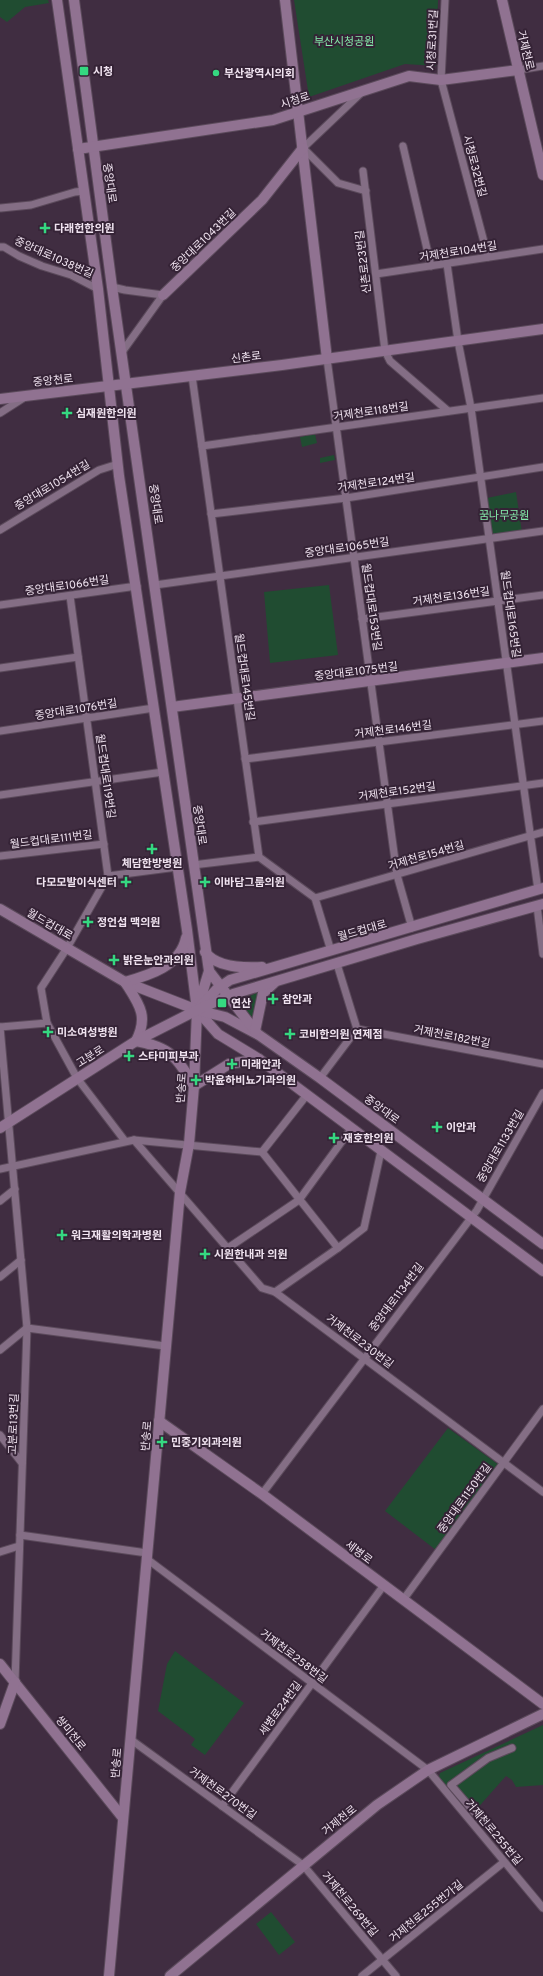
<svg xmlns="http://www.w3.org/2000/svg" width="543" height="1976" font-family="Overpass,'Noto Sans KR',sans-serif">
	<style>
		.green { fill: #204c31 }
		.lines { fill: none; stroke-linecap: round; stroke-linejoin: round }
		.street-casing { stroke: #5b4a5b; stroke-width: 9 }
		.secondary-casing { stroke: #5b4a5b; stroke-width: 12 }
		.street { stroke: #846e85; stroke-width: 7 }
		.secondary { stroke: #907291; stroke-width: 10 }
		.poi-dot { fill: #35d881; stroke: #352336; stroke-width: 1.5 }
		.labels { text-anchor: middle; stroke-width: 4; stroke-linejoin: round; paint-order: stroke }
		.street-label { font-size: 11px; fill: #f0e3f0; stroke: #352336 }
		.park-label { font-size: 11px; fill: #85ecaa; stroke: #352336 }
		.poi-label { font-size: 11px; font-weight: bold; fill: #f0e3f0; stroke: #352336; text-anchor: start }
	</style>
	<rect width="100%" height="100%" fill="#402d41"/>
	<!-- green -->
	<g class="green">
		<polygon points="0,0 48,0 49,3 25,7 7,22 0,17"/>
		<polygon points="294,0 438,0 436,66 405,64 309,97"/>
		<polygon points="315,434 317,443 302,447 300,437"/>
		<polygon points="334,455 335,460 320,463 320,458"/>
		<polygon points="516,492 522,532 492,536 487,498"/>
		<polygon points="329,585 338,655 270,663 264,592"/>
		<polygon points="256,993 259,995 253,1018 239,1002"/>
		<polygon points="448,1428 499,1465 436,1550 385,1511"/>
		<polygon points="175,1651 244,1703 205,1755 191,1745 195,1739 158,1711 167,1664"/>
		<polygon points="543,1725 543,1785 516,1787 512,1780 506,1776 474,1812 470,1814 439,1777 440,1773"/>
		<polygon points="271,1912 295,1942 279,1955 256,1924"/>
	</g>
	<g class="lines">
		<defs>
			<g id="street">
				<polyline points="445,0 441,80 488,257"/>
				<polyline points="518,70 543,66"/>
				<polyline points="361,93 303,148 338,183 366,191"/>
				<polyline points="403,146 431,266"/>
				<polyline points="363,171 385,351 390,361 448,411"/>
				<polyline points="1,208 31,205 75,192 84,191"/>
				<polyline points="0,247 4,247 19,256 42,266 71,275 98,289"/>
				<polyline points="447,264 458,341 471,408 538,890"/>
				<polyline points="376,274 543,249"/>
				<polyline points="112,287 125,290 163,295 122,352"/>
				<polyline points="327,359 397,875 412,928"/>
				<polyline points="192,376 259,857 315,898 331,951"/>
				<polyline points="0,413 25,397"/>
				<polyline points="202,446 543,398"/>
				<polyline points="211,514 346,498 543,467"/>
				<polyline points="0,530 99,470 118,464"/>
				<polyline points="155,585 543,531"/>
				<polyline points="70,596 108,876 67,948 41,988 47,1023 77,1078 125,1141"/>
				<polyline points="0,605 137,586"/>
				<polyline points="362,619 543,595"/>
				<polyline points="0,668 78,657"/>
				<polyline points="0,731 154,708"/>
				<polyline points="245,759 543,721"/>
				<polyline points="0,795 163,772"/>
				<polyline points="253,822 543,783"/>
				<polyline points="0,856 104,844"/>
				<polyline points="193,865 259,857"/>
				<polyline points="108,876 177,867"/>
				<polyline points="315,898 543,832"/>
				<polyline points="537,906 543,954"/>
				<polyline points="0,1027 27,1328 15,1682"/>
				<polyline points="0,1027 47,1023"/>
				<polyline points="357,1029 543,1064"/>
				<polyline points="320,1078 357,1029 337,964"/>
				<polyline points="134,1140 262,1288 275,1292 543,1492"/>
				<polyline points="262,1152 338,1248"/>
				<polyline points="262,1152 306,1096"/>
				<polyline points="0,1169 134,1140 262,1152"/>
				<polyline points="0,1201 15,1189"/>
				<polyline points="228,1248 299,1200 351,1129"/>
				<polyline points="0,1277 21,1260"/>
				<polyline points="275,1292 338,1248 364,1228 381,1151"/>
				<polyline points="27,1328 165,1346"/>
				<polyline points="0,1350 27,1328"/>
				<polyline points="0,1435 22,1463"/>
				<polyline points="262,1494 477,1210 543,1093"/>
				<polyline points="20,1535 147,1553"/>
				<polyline points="0,1552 19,1546"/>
				<polyline points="147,1559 428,1770 543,1908"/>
				<polyline points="403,1600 543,1409"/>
				<polyline points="130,1739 303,1865 396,1976"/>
				<polyline points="222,1806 384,1585"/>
				<polyline points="474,1812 451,1785 488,1758 512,1748"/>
				<polyline points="362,1976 504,1862"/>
			</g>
			<g id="secondary">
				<polyline points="57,0 98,289 119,476 187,930 197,1010 218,1034 259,1059 543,1271"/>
				<polyline points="74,0 112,287 209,971 197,1010 194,1086 189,1144 180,1192 109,1976"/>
				<polyline points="285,0 327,359"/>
				<polyline points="502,0 543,175"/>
				<polyline points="78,149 273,120 409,76 441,80 518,70"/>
				<polyline points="163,295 262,200 303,148"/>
				<polyline points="0,399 282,365 543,329"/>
				<polyline points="172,707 543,658"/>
				<polyline points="0,909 125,982 197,1010 225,1017 259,1035 320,1078 543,1244"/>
				<path d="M 205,952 C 217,968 244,968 262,967"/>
				<polyline points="209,971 256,1032"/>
				<path d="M 125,982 C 150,975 180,966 186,938"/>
				<path d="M 125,982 C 139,1004 149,1016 136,1041"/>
				<polyline points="201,1006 217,989 230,980 543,888"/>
				<polyline points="255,1031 263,993 274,983"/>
				<path d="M 136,1041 C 170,1047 177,1057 194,1086 L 229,1064 L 259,1059"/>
				<polyline points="0,1128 136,1041 197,1010 233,994 417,939 543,904"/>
				<polyline points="159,1421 262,1494 543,1704"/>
				<polyline points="0,1664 123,1818"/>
				<polyline points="0,1724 15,1682"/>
				<polyline points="170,1976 377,1805 428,1770 543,1714"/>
			</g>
		</defs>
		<!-- street casing -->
		<use href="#street" class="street-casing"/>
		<!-- secondary casing -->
		<use href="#secondary" class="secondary-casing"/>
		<!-- street -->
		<use href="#street" class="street"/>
		<!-- secondary -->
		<use href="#secondary" class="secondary"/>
	</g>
	<!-- markers -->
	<g class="poi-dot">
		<rect x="79" y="66" width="10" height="10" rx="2"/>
		<circle cx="216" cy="73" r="4"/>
		<path d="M43 222h4v4h4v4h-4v4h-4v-4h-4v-4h4z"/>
		<path d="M65 407h4v4h4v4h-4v4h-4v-4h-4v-4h4z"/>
		<path d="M150 843h4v4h4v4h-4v4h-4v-4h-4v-4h4z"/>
		<path d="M124 876h4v4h4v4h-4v4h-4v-4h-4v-4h4z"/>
		<path d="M203 876h4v4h4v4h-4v4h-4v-4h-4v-4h4z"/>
		<path d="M86 916h4v4h4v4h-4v4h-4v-4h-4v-4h4z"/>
		<path d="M112 954h4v4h4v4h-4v4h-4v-4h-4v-4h4z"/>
		<path d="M271 993h4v4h4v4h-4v4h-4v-4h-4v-4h4z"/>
		<rect x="217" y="998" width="10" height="10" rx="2"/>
		<path d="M46 1026h4v4h4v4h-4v4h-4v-4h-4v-4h4z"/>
		<path d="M288 1028h4v4h4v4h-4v4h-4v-4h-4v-4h4z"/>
		<path d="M127 1050h4v4h4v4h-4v4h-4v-4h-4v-4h4z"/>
		<path d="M230 1058h4v4h4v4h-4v4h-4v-4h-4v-4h4z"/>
		<path d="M194 1074h4v4h4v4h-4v4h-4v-4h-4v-4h4z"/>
		<path d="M435 1121h4v4h4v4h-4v4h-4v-4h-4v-4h4z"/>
		<path d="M332 1132h4v4h4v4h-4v4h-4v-4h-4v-4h4z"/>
		<path d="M60 1229h4v4h4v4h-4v4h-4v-4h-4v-4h4z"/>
		<path d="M203 1248h4v4h4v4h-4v4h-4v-4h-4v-4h4z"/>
		<path d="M160 1436h4v4h4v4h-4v4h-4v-4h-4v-4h4z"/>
	</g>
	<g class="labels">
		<!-- street labels -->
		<g class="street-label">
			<text transform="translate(432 40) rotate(-87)" y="4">시청로31번길</text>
			<text transform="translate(526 50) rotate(77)" y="4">거제천로</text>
			<text transform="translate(295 100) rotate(-18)" y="4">시청로</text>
			<text transform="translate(475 166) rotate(75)" y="4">시청로32번길</text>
			<text transform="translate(110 183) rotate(82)" y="4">중앙대로</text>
			<text transform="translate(203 240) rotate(-44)" y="4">중앙대로1043번길</text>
			<text transform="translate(458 251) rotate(-9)" y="4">거제천로104번길</text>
			<text transform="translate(54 257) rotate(24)" y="4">중앙대로1038번길</text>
			<text transform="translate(363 262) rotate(-97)" y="4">신촌로23번길</text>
			<text transform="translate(246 357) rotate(-7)" y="4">신촌로</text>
			<text transform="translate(53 380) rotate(-6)" y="4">중앙천로</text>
			<text transform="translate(371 411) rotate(-8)" y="4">거제천로118번길</text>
			<text transform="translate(376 482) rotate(-8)" y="4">거제천로124번길</text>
			<text transform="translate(52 485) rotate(-31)" y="4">중앙대로1054번길</text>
			<text transform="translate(156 504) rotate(82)" y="4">중앙대로</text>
			<text transform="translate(347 547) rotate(-8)" y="4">중앙대로1065번길</text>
			<text transform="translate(67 585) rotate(-8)" y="4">중앙대로1066번길</text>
			<text transform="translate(451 596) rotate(-8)" y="4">거제천로136번길</text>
			<text transform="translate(372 607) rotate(82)" y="4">월드컵대로153번길</text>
			<text transform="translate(511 614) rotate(82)" y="4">월드컵대로165번길</text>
			<text transform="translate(356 671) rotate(-7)" y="4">중앙대로1075번길</text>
			<text transform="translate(245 677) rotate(82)" y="4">월드컵대로145번길</text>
			<text transform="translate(76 709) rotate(-9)" y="4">중앙대로1076번길</text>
			<text transform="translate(393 729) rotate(-7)" y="4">거제천로146번길</text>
			<text transform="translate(106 776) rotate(82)" y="4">월드컵대로119번길</text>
			<text transform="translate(397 791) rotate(-8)" y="4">거제천로152번길</text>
			<text transform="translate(200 825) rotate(82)" y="4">중앙대로</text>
			<text transform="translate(51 839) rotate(-7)" y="4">월드컵대로111번길</text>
			<text transform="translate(426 855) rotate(-16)" y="4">거제천로154번길</text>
			<text transform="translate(50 924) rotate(30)" y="4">월드컵대로</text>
			<text transform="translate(362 930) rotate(-16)" y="4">월드컵대로</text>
			<text transform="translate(452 1036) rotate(11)" y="4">거제천로182번길</text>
			<text transform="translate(90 1056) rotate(-32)" y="4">고분로</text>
			<text transform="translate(181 1088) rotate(-86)" y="4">반송로</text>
			<text transform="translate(382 1109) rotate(36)" y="4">중앙대로</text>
			<text transform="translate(500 1146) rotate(-60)" y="4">중앙대로1133번길</text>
			<text transform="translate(396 1297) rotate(-53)" y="4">중앙대로1134번길</text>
			<text transform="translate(360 1341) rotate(37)" y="4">거제천로230번길</text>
			<text transform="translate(13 1424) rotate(-88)" y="4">고분로13번길</text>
			<text transform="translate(146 1436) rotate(-85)" y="4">반송로</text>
			<text transform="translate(464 1498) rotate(-54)" y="4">중앙대로1150번길</text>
			<text transform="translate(359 1552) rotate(37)" y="4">세병로</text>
			<text transform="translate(294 1656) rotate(37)" y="4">거제천로258번길</text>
			<text transform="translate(280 1708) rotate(-54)" y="4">세병로24번길</text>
			<text transform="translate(71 1733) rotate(51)" y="4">쌍미천로</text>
			<text transform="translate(116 1763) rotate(-85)" y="4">반송로</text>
			<text transform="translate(223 1793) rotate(36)" y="4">거제천로270번길</text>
			<text transform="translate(339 1820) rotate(-39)" y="4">거제천로</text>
			<text transform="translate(494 1832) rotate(50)" y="4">거제천로255번길</text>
			<text transform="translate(350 1904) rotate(50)" y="4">거제천로269번길</text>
			<text transform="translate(426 1911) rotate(-39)" y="4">거제천로255번가길</text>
		</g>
		<!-- park labels -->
		<g class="park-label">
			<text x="344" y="45">부산시청공원</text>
			<text x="504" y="519">꿈나무공원</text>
		</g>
		<!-- poi labels -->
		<g class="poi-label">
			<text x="93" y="75">시청</text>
			<text x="224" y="77">부산광역시의회</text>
			<text x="54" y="232">다래헌한의원</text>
			<text x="76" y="417">심재원한의원</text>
			<text x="152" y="867" text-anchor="middle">체담한방병원</text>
			<text x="117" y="886" text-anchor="end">다모모발이식센터</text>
			<text x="214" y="886">이바담그룹의원</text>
			<text x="97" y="926">정언섭 맥의원</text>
			<text x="123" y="964">밝은눈안과의원</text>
			<text x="282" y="1003">참안과</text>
			<text x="231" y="1007">연산</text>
			<text x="57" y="1036">미소여성병원</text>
			<text x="299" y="1038">코비한의원 연제점</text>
			<text x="138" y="1060">스타미피부과</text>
			<text x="241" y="1068">미래안과</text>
			<text x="205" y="1084">박윤하비뇨기과의원</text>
			<text x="446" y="1131">이안과</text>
			<text x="343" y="1142">재호한의원</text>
			<text x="71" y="1239">워크재활의학과병원</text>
			<text x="214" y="1258">시원한내과 의원</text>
			<text x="171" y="1446">민중기외과의원</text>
		</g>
	</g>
</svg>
